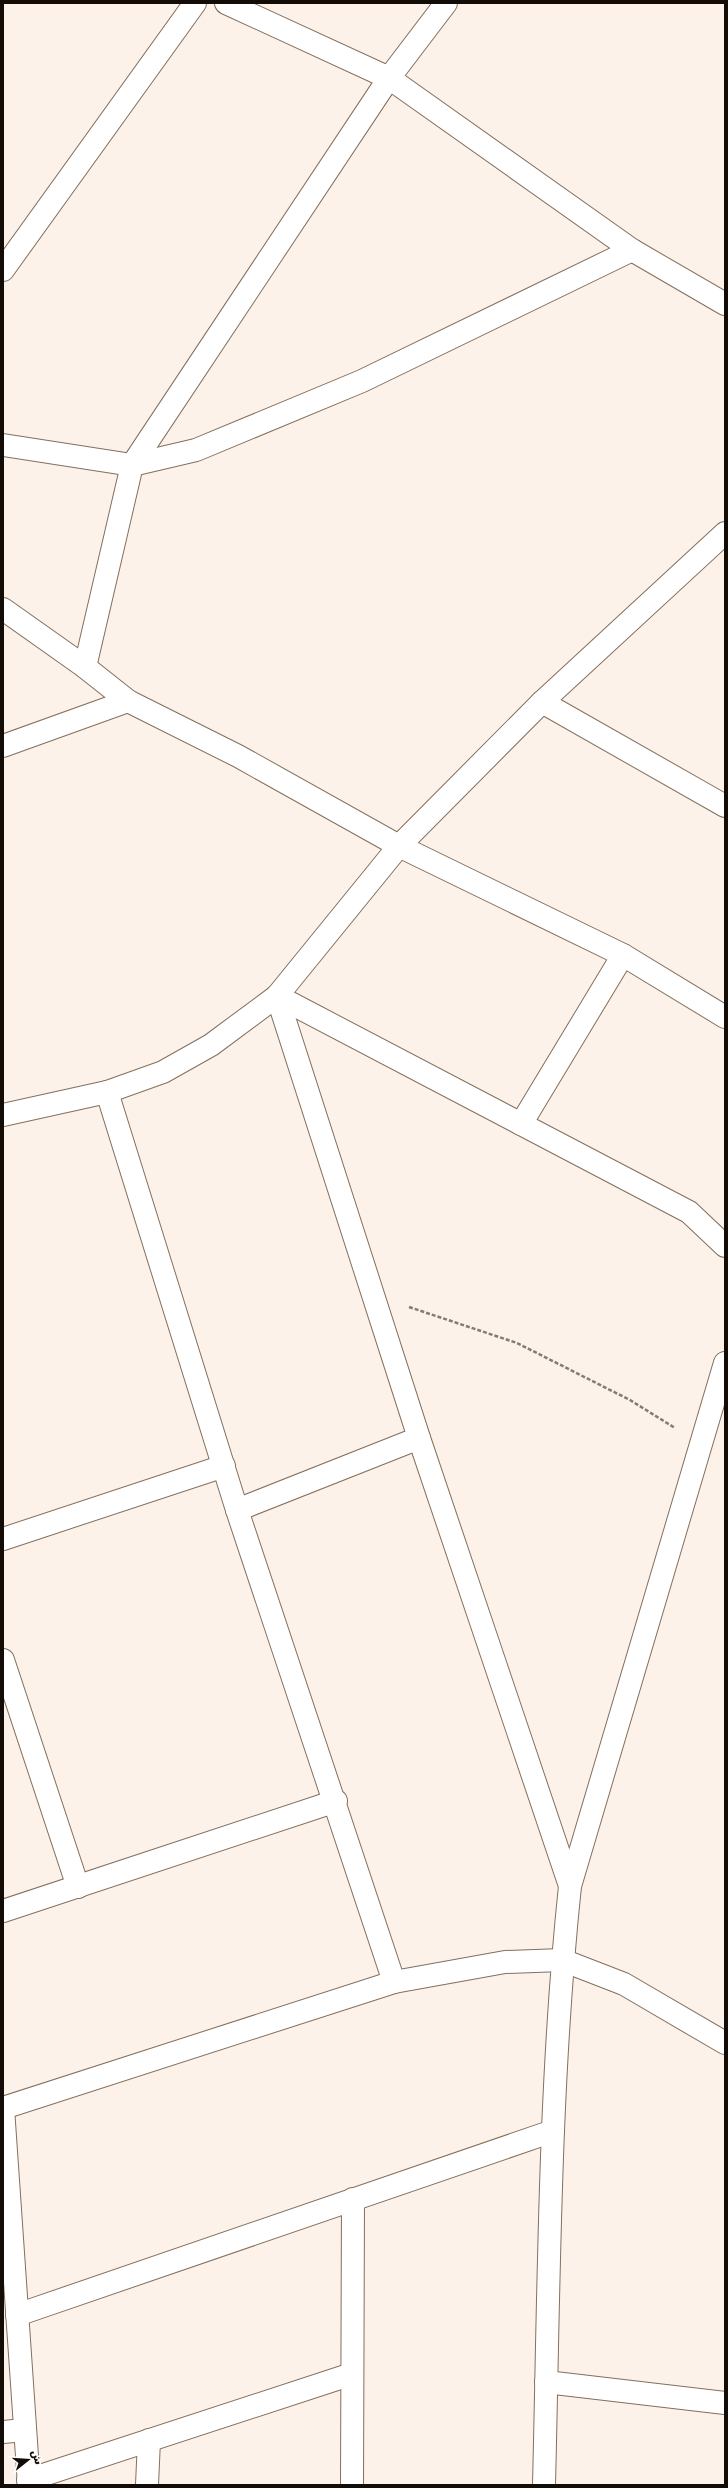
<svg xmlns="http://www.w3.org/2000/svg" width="728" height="2488" font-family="'DejaVu Sans','Noto Naskh Arabic',sans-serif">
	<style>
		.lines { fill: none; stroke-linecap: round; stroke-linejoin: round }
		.minor-casing { stroke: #846f5c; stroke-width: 24 }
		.path { stroke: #847b74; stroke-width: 2.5; stroke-dasharray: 4 2; stroke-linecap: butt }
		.minor { stroke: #fff; stroke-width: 22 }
	</style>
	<rect width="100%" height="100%" fill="#fcf2ea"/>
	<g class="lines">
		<defs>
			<g id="minor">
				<polyline points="226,3 389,78 632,250 725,304"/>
				<polyline points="3,270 195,3"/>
				<polyline points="3,445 132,465 196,450 362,381 632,250"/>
				<polyline points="3,609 85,667 128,701 238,756 399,846 623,955 725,1017"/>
				<polyline points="85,667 132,465 389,78 446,3"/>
				<polyline points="542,702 725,806"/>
				<polyline points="3,746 128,701"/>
				<polyline points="277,996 419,1438 570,1886"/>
				<polyline points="277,996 689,1212 725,1246"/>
				<polyline points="107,1092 237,1510 394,1982"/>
				<polyline points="3,1115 107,1092 163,1072 211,1045 277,996 399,846 542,702 725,533"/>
				<polyline points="521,1124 623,955"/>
				<polyline points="237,1510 419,1438"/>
				<polyline points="3,1539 224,1466"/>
				<polyline points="3,1660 78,1887"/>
				<polyline points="3,1911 336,1801"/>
				<polyline points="3,2108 394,1982 505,1962 562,1960 624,1984 725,2043"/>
				<polyline points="3,2108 29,2485"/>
				<polyline points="17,2315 553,2131"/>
				<polyline points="546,2382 725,2403"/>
				<polyline points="3,2432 25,2430"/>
				<polyline points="28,2480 352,2374"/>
				<polyline points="147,2485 149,2440"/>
				<polyline points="352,2485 353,2199"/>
				<path d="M 544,2485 C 549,2285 549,2085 570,1886 L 725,1363"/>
			</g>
		</defs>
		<!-- minor casing -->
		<use href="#minor" class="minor-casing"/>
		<!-- path -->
		<polyline class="path" points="409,1307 517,1343 630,1400 675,1428"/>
		<!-- minor -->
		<use href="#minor" class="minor"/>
	</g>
	<!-- border -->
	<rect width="728" height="2488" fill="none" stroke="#130b05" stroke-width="8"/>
	<!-- north arrow -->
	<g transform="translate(28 2460) rotate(73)" stroke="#ffffff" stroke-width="3" paint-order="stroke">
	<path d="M0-3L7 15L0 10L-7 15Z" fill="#130b05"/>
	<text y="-6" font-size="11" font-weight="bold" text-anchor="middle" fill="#130b05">ش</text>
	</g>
</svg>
